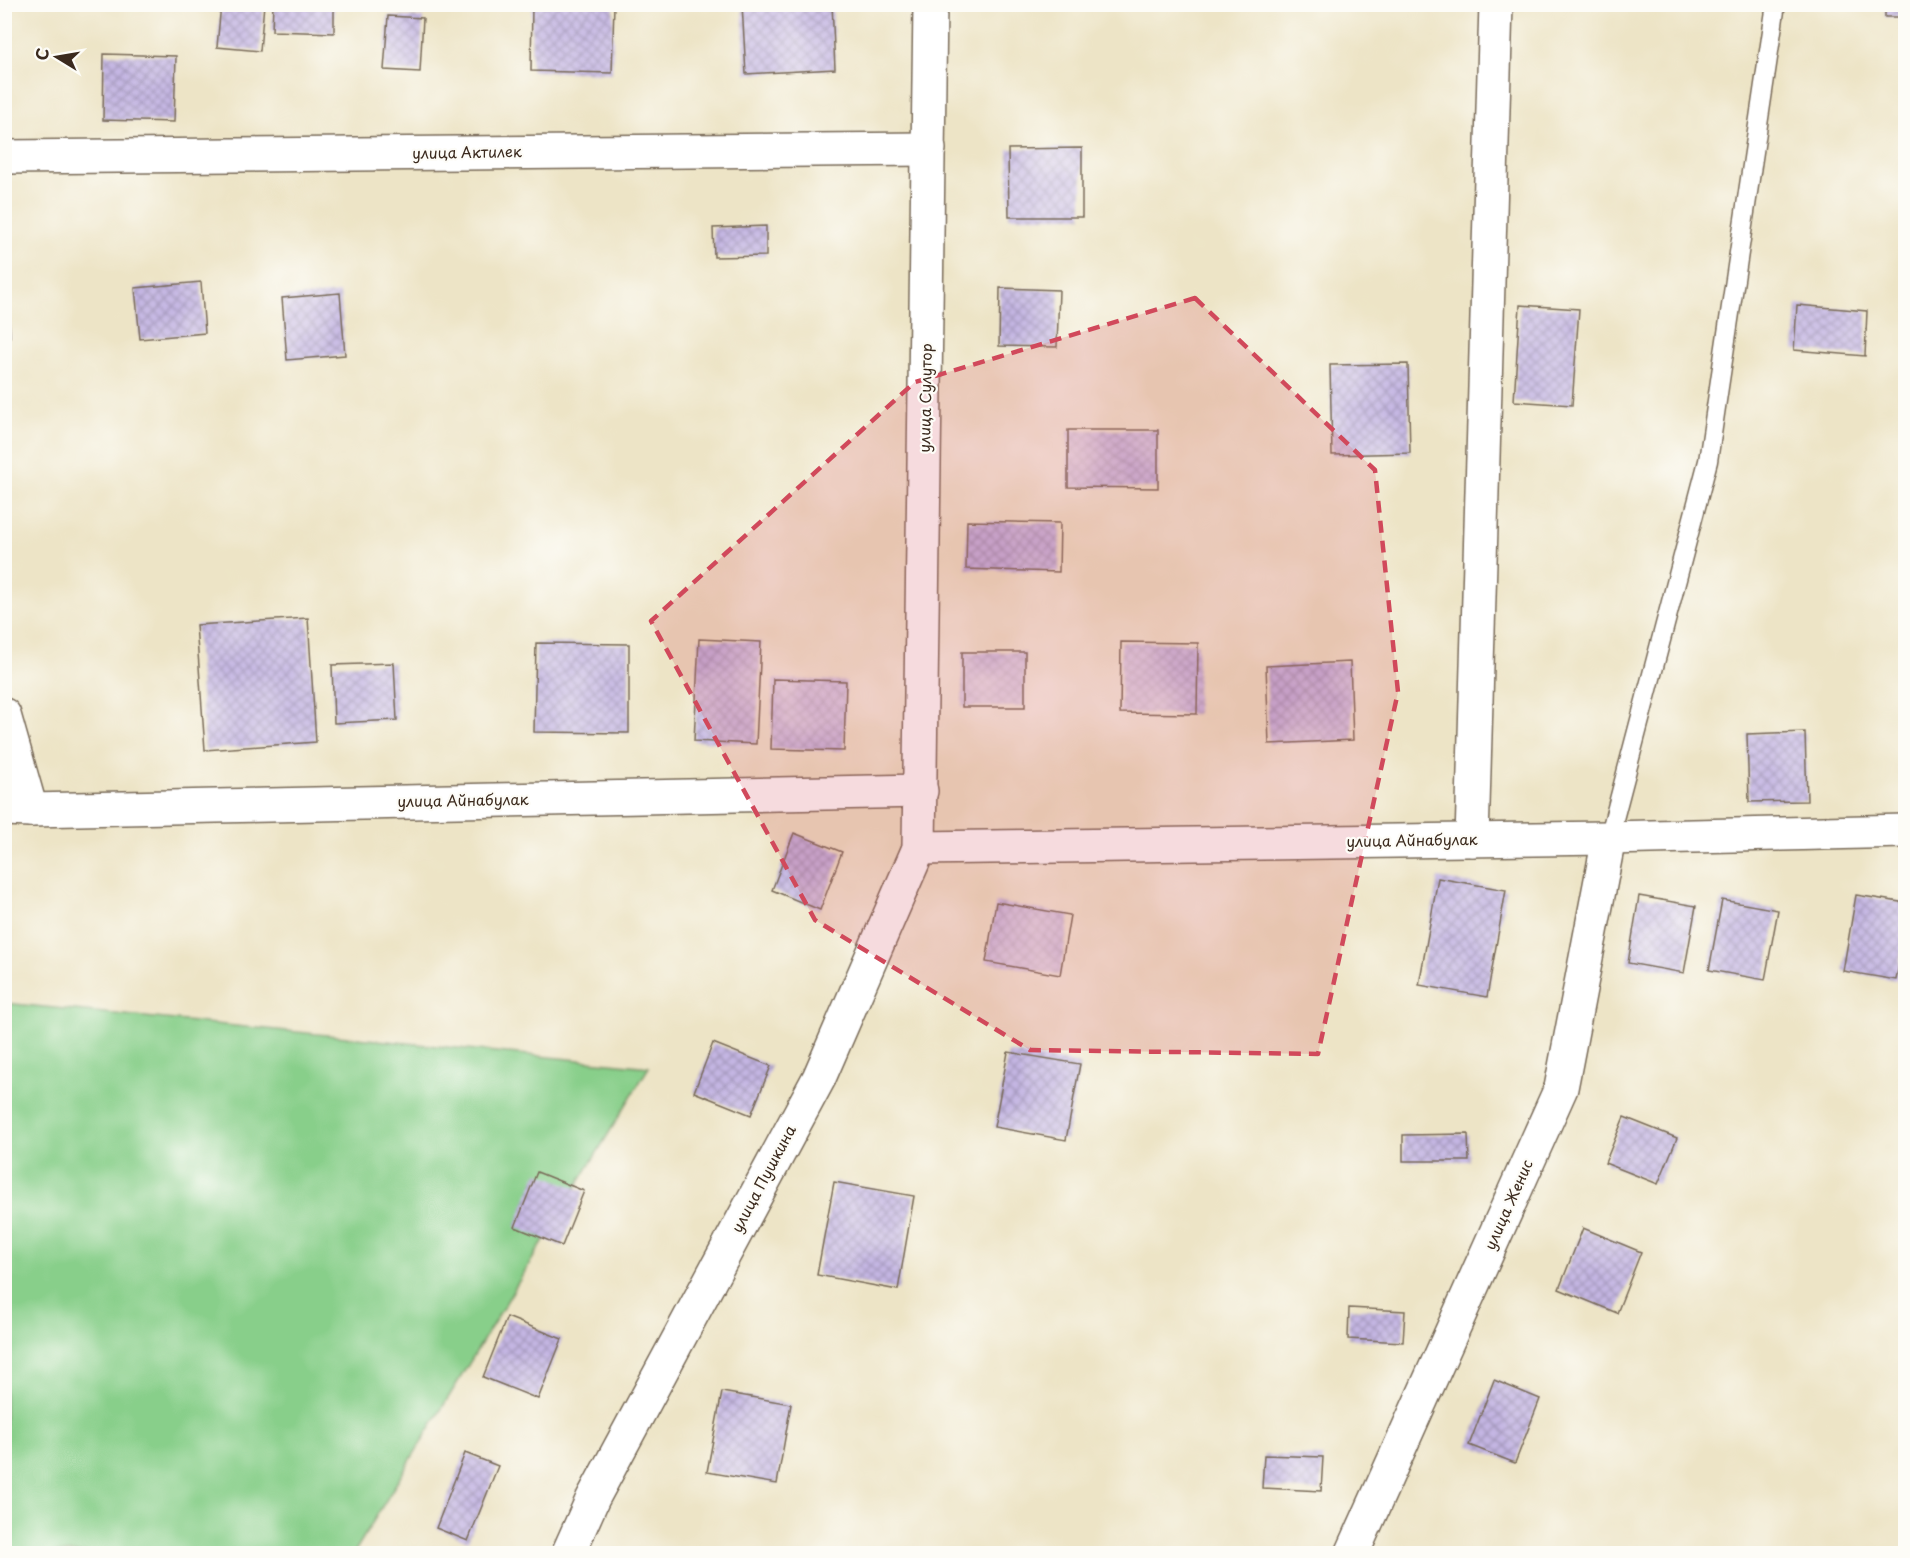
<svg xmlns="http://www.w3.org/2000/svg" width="1910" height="1558" font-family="'Playpen Sans',sans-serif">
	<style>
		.green { fill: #88cf8a; stroke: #627c54; stroke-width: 1.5 }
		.building { fill: url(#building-cross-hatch) }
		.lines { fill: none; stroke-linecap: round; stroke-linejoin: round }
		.service-casing { stroke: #796b59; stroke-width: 21 }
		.minor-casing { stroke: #796b59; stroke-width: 36 }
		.service { stroke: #fff; stroke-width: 18 }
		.minor { stroke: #fff; stroke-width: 33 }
		.marked { fill: #d1495b; fill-opacity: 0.2; stroke: #d1495b; stroke-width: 4.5; stroke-dasharray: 12 8; stroke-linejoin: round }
		.labels { text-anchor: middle; stroke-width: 4.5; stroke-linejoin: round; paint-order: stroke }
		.street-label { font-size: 15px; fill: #3b2a1e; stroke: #fdfcf7 }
	</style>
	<defs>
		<pattern id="building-cross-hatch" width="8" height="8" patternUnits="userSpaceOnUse" patternTransform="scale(1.5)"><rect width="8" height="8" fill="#c4b6e3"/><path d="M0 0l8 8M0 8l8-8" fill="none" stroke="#a094b7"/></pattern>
	</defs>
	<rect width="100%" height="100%" fill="#fdfcf7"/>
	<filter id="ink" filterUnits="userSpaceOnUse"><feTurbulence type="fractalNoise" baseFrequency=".0167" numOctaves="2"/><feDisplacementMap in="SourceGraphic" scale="12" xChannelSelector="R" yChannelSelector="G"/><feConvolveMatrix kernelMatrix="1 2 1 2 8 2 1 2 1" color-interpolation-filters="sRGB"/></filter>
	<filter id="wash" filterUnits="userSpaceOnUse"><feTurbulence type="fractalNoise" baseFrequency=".008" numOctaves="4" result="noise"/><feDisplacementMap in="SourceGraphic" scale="24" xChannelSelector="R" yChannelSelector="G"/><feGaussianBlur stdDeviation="1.35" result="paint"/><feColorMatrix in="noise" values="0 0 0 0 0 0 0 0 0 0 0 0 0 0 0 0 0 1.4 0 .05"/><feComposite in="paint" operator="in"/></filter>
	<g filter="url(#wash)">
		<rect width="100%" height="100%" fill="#ede4c6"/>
		<!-- green -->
		<polygon class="green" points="4,1003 649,1067 354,1553 5,1553"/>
		<g id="blocks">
			<!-- building -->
			<g class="building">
				<polygon points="221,4 264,4 260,51 217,47"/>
				<polygon points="273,4 334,4 334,33 272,31"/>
				<polygon points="532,4 614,4 612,73 531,71"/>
				<polygon points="742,4 832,4 835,69 746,74"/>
				<rect x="1885" y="4" width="21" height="13"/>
				<polygon points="388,16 423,18 420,72 384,70"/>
				<polygon points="104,54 176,56 174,122 103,120"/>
				<polygon points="1082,148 1082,217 1009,217 1008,149"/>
				<polygon points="766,226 766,256 714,257 713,228"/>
				<polygon points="4,256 6,256 10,337 4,337"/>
				<polygon points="201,282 205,333 140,339 135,288"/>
				<polygon points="1000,288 1059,290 1057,347 999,346"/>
				<polygon points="340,293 345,355 287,360 282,298"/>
				<polygon points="1520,305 1579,309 1572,405 1514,401"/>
				<polygon points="1797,305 1867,311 1865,356 1794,350"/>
				<polygon points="1408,364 1410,453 1332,455 1330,365"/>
				<polygon points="1068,430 1158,430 1158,488 1068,487"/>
				<polygon points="967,521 1060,523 1059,572 966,569"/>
				<polygon points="308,618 316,742 205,750 196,625"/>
				<polygon points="699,639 761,642 756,744 694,741"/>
				<polygon points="1121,642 1198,643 1197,714 1120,713"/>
				<polygon points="536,643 629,644 629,733 534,732"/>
				<rect x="962" y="652" width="63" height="55"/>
				<polygon points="1350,662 1353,740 1269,744 1266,666"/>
				<polygon points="394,663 397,720 334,723 332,665"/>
				<polygon points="773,679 846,681 844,751 771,749"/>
				<polygon points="1805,732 1807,801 1749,802 1747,734"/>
				<polygon points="794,833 842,852 820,910 772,890"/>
				<polygon points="1438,878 1506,890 1487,997 1419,985"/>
				<polygon points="1856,895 1906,903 1906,929 1896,980 1843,971"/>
				<polygon points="1639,896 1696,906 1684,973 1628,963"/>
				<polygon points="1722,900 1778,910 1765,980 1709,970"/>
				<polygon points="996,902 1070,915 1060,975 986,962"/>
				<polygon points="713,1043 771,1066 751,1115 694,1092"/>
				<polygon points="1008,1052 1080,1064 1066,1140 994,1127"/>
				<polygon points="1624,1117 1677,1138 1658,1184 1605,1163"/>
				<polygon points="1468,1134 1469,1161 1403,1161 1403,1135"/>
				<polygon points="537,1172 584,1191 562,1246 515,1227"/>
				<polygon points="834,1182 914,1196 898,1290 817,1275"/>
				<polygon points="1583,1228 1641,1252 1617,1313 1559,1289"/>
				<polygon points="1349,1308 1405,1311 1403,1342 1348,1339"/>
				<polygon points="507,1317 562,1339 538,1399 483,1377"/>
				<polygon points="1494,1380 1540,1399 1515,1463 1469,1445"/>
				<polygon points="722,1392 791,1404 777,1484 707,1472"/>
				<polygon points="465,1453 498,1466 468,1541 436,1528"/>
				<polygon points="1264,1455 1323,1457 1321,1491 1262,1488"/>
			</g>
		</g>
	</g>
	<g filter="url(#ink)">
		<use href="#blocks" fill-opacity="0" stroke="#796b59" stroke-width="1.5"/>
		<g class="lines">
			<defs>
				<polyline id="service" points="1609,838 1708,461 1776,4"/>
				<g id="minor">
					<polyline points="4,157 929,149"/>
					<polyline points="4,715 31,810"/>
					<polyline points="4,809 31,810 921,791"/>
					<polyline points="1472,840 1496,4"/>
					<polyline points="919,848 1609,838 1906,831"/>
					<polyline points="568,1554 593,1498 819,1078 919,848 930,4"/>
					<polyline points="1352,1554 1561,1088 1609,838"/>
				</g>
			</defs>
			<!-- service casing -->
			<use href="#service" class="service-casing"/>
			<!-- minor casing -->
			<use href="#minor" class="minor-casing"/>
			<!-- service -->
			<use href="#service" class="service"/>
			<!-- minor -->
			<use href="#minor" class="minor"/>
		</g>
	</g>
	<!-- marked area -->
	<path class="marked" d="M 1195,298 L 1375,470 L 1398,692 L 1318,1054 L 1030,1050 L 815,920 L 651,621 L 915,382 Z"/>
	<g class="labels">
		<!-- street labels -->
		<g class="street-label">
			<text transform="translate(467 153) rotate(-1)" y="5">улица Актилек</text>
			<text transform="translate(926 398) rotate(-89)" y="5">улица Сулутор</text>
			<text transform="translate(463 801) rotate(-1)" y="5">улица Айнабулак</text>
			<text transform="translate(1412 841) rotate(-1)" y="5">улица Айнабулак</text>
			<text transform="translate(764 1179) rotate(-62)" y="5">улица Пушкина</text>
			<text transform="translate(1509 1205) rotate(-66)" y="5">улица Женис</text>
		</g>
	</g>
	<!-- margin -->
	<rect width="1910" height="1558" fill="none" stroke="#fdfcf7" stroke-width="24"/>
	<!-- north arrow -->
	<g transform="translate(57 57) rotate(281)" stroke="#fdfcf7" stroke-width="4.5" paint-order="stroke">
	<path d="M0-4.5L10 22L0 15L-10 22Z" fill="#3b2a1e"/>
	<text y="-9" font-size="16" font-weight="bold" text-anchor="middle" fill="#3b2a1e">С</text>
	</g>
</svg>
